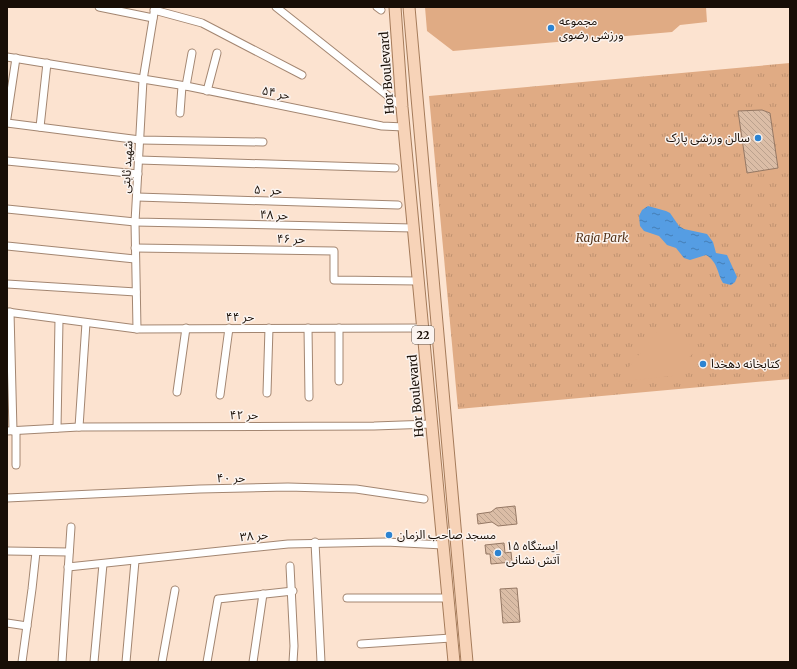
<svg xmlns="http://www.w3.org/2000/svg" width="797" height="669" font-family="Merriweather,'Noto Sans Arabic',serif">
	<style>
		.grass { fill: url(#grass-tufts) }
		.pitch { fill: #e0ab84 }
		.water { fill: url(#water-ripples) }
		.building { fill: url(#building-back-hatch); stroke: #957864 }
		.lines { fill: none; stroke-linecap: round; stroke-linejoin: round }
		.minor-casing { stroke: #a38671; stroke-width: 9 }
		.primary-casing { stroke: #a57b5a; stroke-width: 13 }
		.minor { stroke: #fff; stroke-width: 7 }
		.primary { stroke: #f7d3b8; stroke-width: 11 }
		.poi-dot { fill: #2c83d1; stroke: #fbf4f0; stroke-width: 1.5 }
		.labels { text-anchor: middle; stroke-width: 3; stroke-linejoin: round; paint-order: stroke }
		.shield { fill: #fbf4f0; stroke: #5c534c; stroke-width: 1 }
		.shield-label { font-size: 11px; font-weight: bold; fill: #180e06 }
		.poi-label { font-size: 12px; fill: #180e06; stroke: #fbf4f0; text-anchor: start }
		.street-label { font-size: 12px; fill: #180e06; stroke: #fbf4f0 }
		.park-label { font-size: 12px; font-style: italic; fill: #553419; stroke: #fbf4f0 }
	</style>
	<defs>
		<pattern id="grass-tufts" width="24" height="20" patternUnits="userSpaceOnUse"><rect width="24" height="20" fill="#e0ab84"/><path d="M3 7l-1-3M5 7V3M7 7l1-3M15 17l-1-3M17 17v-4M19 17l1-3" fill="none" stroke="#bf9270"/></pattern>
		<pattern id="water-ripples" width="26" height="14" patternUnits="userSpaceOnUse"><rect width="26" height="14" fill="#559de3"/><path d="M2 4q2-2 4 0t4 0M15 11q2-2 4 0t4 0" fill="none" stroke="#457eb6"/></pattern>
		<pattern id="building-back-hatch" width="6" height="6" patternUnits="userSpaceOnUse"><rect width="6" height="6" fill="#dbbda6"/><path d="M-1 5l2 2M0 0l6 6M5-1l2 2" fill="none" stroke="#bba18d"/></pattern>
	</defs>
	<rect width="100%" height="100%" fill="#fce3d0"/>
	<!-- grass -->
	<polygon class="grass" points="790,63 790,379 458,409 429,96"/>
	<!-- pitch -->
	<g class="pitch">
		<polygon points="425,7 706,7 707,22 680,25 672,32 453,51 427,31"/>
		<polygon points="664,323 696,350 672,376 617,382"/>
	</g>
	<!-- water -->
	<path class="water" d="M 648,206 L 666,211 L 670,213 L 679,226 L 684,229 L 707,234 L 713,242 L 716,253 L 727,255 L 737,277 L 735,282 L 731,285 L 723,283 C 717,273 718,262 706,255 L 690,260 L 684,258 L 676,248 L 667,245 L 659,236 L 644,231 L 640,226 L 639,216 L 642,210 Z"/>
	<!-- building -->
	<g class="building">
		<polygon points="762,110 770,113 778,168 747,173 738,111"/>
		<polygon points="515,506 517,524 498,526 492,522 478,524 477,514 491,512 496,508"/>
		<polygon points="504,543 505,553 511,552 512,562 491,564 490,554 486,554 485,545"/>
		<polygon points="517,588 520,622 503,623 500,589"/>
	</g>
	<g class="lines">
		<defs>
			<g id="minor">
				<polyline points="99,7 153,18"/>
				<polyline points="276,7 402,107"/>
				<polyline points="377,7 381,10"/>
				<polyline points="154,10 202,23 302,75"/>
				<polyline points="7,57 186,86 382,126 404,127"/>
				<polyline points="186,86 192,53"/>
				<polyline points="207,91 217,53"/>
				<polyline points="180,113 182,86"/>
				<polyline points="7,118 16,58"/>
				<polyline points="7,123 140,140 263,142"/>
				<polyline points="40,127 47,63"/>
				<polyline points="139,160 395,168"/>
				<polyline points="7,161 138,174"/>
				<polyline points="137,197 398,205"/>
				<polyline points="7,209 135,222 413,228"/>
				<polyline points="7,246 135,259"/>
				<polyline points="135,248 334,251 334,280 418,281"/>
				<polyline points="7,284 136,292"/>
				<polyline points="7,312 137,329 422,328"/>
				<polyline points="10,312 13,431"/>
				<polyline points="308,328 309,397"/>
				<polyline points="137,329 135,222 143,80 155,7"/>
				<polyline points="339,381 339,328"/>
				<polyline points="177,392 186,328"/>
				<polyline points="267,393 269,328"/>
				<polyline points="220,395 229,328"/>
				<polyline points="79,427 86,323"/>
				<polyline points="57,428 59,320"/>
				<polyline points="7,431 79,427 374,426 431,424"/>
				<polyline points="16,431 16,465"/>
				<polyline points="7,498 200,489 288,487 356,489 424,499"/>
				<polyline points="315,542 321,662"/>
				<polyline points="7,551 69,552"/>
				<polyline points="290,566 294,646 293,662"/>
				<polyline points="68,567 288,544 386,542 443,545"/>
				<polyline points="347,598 448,598"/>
				<polyline points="7,623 27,626"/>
				<polyline points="361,644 451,638"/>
				<polyline points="22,662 32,589 36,552"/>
				<polyline points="62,662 71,527"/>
				<polyline points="94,662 103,564"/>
				<polyline points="126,662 135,561"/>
				<polyline points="162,662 175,590"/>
				<polyline points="207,662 218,599 293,591"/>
				<polyline points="253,662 263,594"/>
			</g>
			<g id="primary">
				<polyline points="395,7 402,107 454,662"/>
				<polyline points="409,7 467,662"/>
			</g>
		</defs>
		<!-- minor casing -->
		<use href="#minor" class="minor-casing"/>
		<!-- primary casing -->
		<use href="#primary" class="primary-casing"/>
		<!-- minor -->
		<use href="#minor" class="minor"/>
		<!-- primary -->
		<use href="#primary" class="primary"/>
	</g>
	<!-- markers -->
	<g class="poi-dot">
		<circle cx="551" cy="28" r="4"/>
		<circle cx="758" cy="138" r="4"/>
		<circle cx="703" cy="364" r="4"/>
		<circle cx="389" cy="535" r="4"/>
		<circle cx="498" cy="553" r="4"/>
	</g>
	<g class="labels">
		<!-- shield labels -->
		<rect class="shield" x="412" y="326" width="22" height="18" rx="3"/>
		<g class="shield-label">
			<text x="423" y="339">22</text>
		</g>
		<!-- poi labels -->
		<g class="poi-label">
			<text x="559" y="25">مجموعه<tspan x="559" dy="14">ورزشی رضوی</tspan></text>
			<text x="750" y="142" text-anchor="end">سالن ورزشی پارک</text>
			<text x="711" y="368">کتابخانه دهخدا</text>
			<text x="397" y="539">مسجد صاحب الزمان</text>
			<text x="506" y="550">ایستگاه ۱۵<tspan x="506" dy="14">آتش نشانی</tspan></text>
		</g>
		<!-- street labels -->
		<g class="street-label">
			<text transform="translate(387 73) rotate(-94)" y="4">Hor Boulevard</text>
			<text transform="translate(276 93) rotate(11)" y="4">حر ۵۴</text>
			<text transform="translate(127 167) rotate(-87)" y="4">شهید ثابتی</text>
			<text transform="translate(268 190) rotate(2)" y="4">حر ۵۰</text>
			<text transform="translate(274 215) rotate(2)" y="4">حر ۴۸</text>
			<text transform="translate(291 239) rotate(1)" y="4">حر ۴۶</text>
			<text x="240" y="321">حر ۴۴</text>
			<text transform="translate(416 396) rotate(-95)" y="4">Hor Boulevard</text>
			<text transform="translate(244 415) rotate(-1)" y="4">حر ۴۲</text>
			<text transform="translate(231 478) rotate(-1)" y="4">حر ۴۰</text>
			<text transform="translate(254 536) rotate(-5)" y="4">حر ۳۸</text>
		</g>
		<!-- park labels -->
		<g class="park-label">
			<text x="602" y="242">Raja Park</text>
		</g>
	</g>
	<!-- border -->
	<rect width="797" height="669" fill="none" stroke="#180e06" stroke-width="16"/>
</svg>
